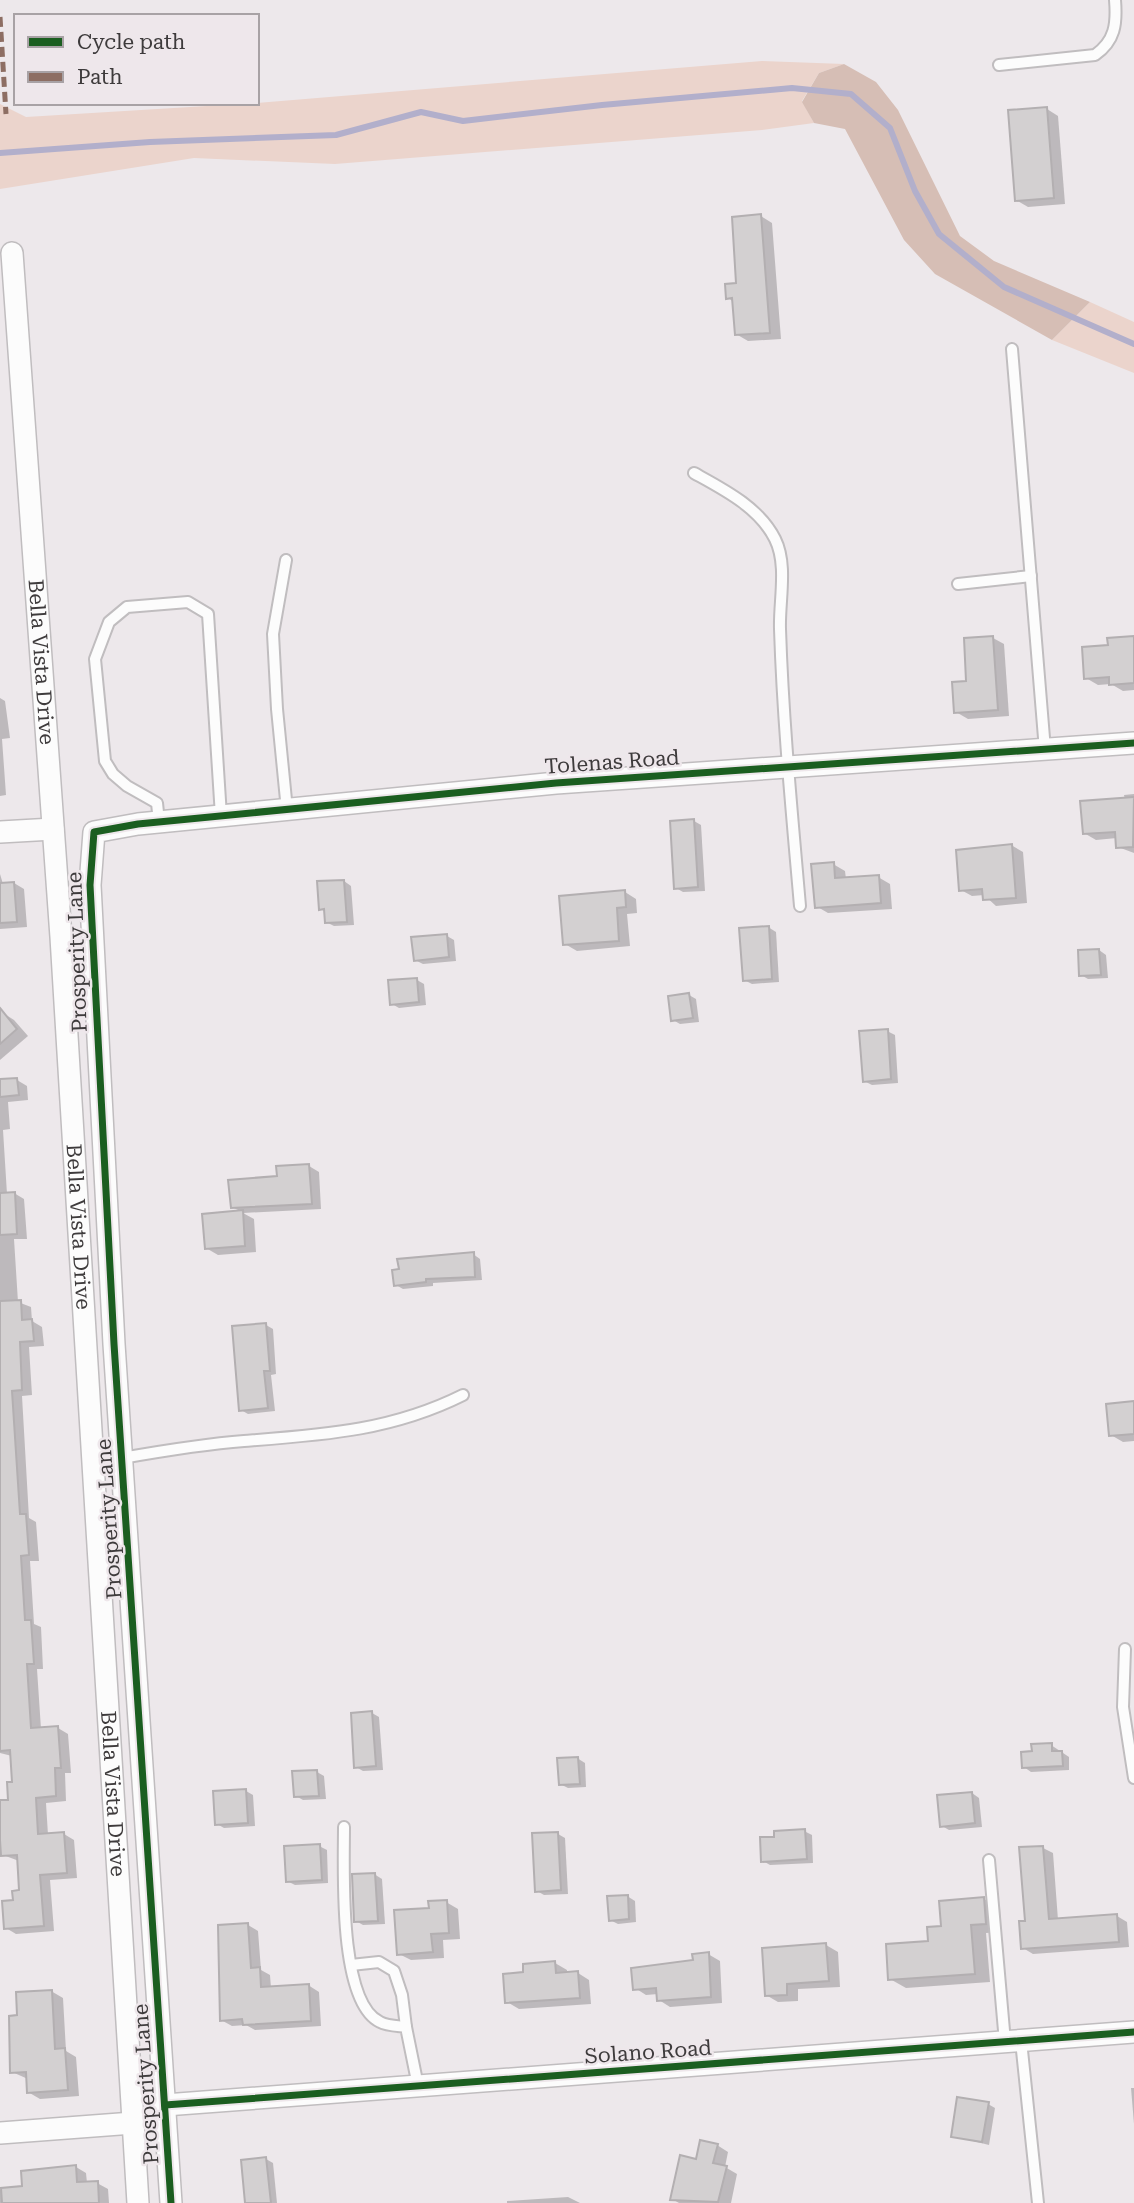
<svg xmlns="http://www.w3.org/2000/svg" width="1134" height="2203" font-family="'Roboto Serif',serif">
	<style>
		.green { fill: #ebd4cc }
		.forest { fill: #d6beb5 }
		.shadow { fill: #0003 }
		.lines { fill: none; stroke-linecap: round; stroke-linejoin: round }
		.stream { stroke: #b2afcb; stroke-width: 6 }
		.building { fill: #d3d0d1; stroke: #b3afb1; stroke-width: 2 }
		.lane-casing { stroke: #c0bdbf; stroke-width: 14 }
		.street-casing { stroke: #c0bdbf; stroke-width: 24 }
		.lane { stroke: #fcfcfc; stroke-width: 10 }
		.street { stroke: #fcfcfc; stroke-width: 21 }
		.quiet { stroke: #8d6e63; stroke-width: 5; stroke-dasharray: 10 5; stroke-linecap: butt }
		.cycleway-casing { stroke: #eee7eb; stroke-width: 11 }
		.cycleway { stroke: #1b5e20; stroke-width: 7 }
		.labels { text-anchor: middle; stroke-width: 5; stroke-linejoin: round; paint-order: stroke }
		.street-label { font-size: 21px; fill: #3e3b3c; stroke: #eee7eb }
	</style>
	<rect width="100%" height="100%" fill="#ede8eb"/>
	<!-- green -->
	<g class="green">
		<polygon points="762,61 844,64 819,73 802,101 814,123 762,130 335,164 194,158 0,189 0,104 26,117 257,103"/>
		<polygon points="1090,302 1134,322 1134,373 1052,340"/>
	</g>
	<!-- forest -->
	<polygon class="forest" points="844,64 876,82 898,110 960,236 994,261 1090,302 1052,340 935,274 904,240 845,129 814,123 802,102 819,73"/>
	<!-- shadow -->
	<g class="shadow">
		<polygon points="1047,109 1058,116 1065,204 1028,207 1016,200"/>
		<polygon points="761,216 772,223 781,339 748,341 736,334 734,302 728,298 738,285"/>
		<polygon points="993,638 1004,644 1009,716 968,719 956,712"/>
		<polygon points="1134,638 1134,690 1123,691 1111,684 1098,685 1086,678 1110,647"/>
		<polygon points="0,698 5,701 10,738 2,739 6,795 0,796"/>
		<polygon points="1134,794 1134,853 1118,847 1117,838 1096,840 1084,833 1125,800 1124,795"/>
		<polygon points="694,821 701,825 705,891 683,892 676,888"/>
		<polygon points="1011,845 1023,852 1027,903 996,906 984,895 972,896 961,890"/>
		<polygon points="833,864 845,871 846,879 878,877 890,884 892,909 828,913 816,906"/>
		<polygon points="0,874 3,884 14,883 24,889 27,927 0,929"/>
		<polygon points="344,881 351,886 354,925 334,926 326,922 326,912 320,909"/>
		<polygon points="625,892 636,899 637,913 627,914 630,946 577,951 565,944"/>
		<polygon points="768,927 776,932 779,982 752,984 744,980"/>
		<polygon points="447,936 454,940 456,961 423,964 415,960"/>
		<polygon points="1099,950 1106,955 1108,978 1088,979 1081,975"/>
		<polygon points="417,980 424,984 426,1005 399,1008 392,1004"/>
		<polygon points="689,995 696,999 699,1022 680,1024 673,1020"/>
		<polygon points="3,1013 14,1020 28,1036 0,1060 0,1016"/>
		<polygon points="887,1031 895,1035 898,1083 872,1085 864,1081"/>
		<polygon points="17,1080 27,1086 28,1100 8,1102 10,1129 3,1130 7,1194 14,1193 24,1199 27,1239 14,1239 18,1302 31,1307 32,1321 42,1327 44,1346 29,1347 32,1395 22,1396 29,1518 36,1522 39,1561 30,1561 34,1624 41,1627 43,1669 37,1669 41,1729 58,1728 68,1734 71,1773 65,1773 66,1801 46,1803 48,1835 64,1834 74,1840 77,1878 50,1880 54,1931 16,1934 6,1928 20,1892 19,1861 3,1855 0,1834 0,1802 10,1802 14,1784 12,1756 0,1753 0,1081"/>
		<polygon points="309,1166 319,1172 321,1209 243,1213 254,1219 256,1252 218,1255 206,1248 242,1212 232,1207 279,1178"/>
		<polygon points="473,1254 480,1259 482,1280 433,1283 433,1286 403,1289 396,1285"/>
		<polygon points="266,1325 273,1329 276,1374 271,1375 275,1411 248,1414 241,1410"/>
		<polygon points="1134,1403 1134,1441 1123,1442 1111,1435"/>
		<polygon points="372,1713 379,1717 383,1770 363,1771 356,1767"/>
		<polygon points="1051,1745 1069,1757 1069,1770 1031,1772 1024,1767 1034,1753"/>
		<polygon points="577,1758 585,1763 586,1787 568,1788 560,1784"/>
		<polygon points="317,1772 324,1776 326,1799 303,1800 296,1796"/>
		<polygon points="246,1791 253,1795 255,1826 224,1828 217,1824"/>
		<polygon points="972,1793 979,1798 982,1827 949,1830 942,1826"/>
		<polygon points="804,1831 812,1835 813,1863 770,1865 763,1861 776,1838"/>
		<polygon points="558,1834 565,1838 568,1894 544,1895 537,1891"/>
		<polygon points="319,1846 327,1850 328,1883 295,1885 287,1881"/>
		<polygon points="1043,1848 1053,1853 1058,1920 1117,1916 1127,1922 1129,1947 1033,1954 1023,1948"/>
		<polygon points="374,1874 382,1879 385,1924 363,1925 356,1921"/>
		<polygon points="627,1896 635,1901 636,1922 618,1924 610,1920"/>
		<polygon points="984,1899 1000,1908 1001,1932 986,1933 990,1982 906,1988 890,1979"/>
		<polygon points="446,1902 458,1909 460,1939 443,1940 444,1958 411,1960 399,1954"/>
		<polygon points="248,1925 258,1931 261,1970 270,1975 271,1988 308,1985 319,1992 321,2026 255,2030 246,2025 232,2026 221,2020"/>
		<polygon points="826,1945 838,1952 840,1987 798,1989 798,2001 778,2002 766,1995"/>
		<polygon points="708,1954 720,1961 722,2003 670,2007 659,2000 658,1994 646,1995 635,1988"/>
		<polygon points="555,1963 567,1970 567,1974 578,1973 589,1980 591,2004 519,2009 507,2002 525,1974"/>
		<polygon points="51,1991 63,1998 66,2051 76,2057 79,2096 40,2099 28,2092 28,2079 12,2072 19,2017"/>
		<polygon points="1131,2088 1134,2088 1134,2124"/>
		<polygon points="988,2104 995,2108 989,2145 953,2136"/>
		<polygon points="717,2145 728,2152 725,2167 737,2174 731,2203 679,2203 672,2199 698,2161"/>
		<polygon points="266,2159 273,2163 277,2203 247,2203"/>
		<polygon points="76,2167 86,2173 87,2183 97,2183 108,2189 109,2203 0,2203 0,2190 24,2188"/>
		<polygon points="568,2197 580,2203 507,2203 507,2201"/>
	</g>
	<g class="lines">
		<!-- stream -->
		<polyline class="stream" points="0,153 150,142 336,135 421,112 463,121 602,105 792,88 851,94 890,128 915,191 939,234 1004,287 1134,344"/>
	</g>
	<!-- building -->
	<g class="building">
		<polygon points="1047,107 1054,198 1015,201 1008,110"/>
		<polygon points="761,214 770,333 735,335 732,298 726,299 725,284 736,283 732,217"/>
		<polygon points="993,636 998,710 954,713 952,682 966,681 964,638"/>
		<polygon points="1134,636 1134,683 1109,685 1109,677 1084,679 1082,647 1108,645 1107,638"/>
		<polygon points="1134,797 1133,847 1116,848 1115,832 1083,834 1080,801"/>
		<polygon points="694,819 698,887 674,889 670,821"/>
		<polygon points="1012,844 1016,898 983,900 982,889 959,891 956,850"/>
		<polygon points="834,862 835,878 879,875 881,903 815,908 811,864"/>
		<polygon points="344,880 347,922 325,923 324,909 319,910 317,881"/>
		<polygon points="14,882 17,922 0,923 0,883"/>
		<polygon points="625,890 626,907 617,908 619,941 563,945 559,896"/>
		<polygon points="769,926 772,979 743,981 739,928"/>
		<polygon points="447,934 449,957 414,961 411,937"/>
		<polygon points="1099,949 1101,975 1079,976 1078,950"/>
		<polygon points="417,978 419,1002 390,1005 388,980"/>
		<polygon points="689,993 693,1018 671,1021 668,996"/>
		<polygon points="0,1008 17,1029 0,1044"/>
		<polygon points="888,1029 891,1079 863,1082 859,1031"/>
		<polygon points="17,1078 19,1095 0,1097 0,1079"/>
		<polygon points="309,1164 312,1204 231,1208 228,1180 277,1176 276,1166"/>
		<polygon points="15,1192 17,1234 0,1235 0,1193"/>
		<polygon points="243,1210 245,1246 205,1249 202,1214"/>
		<polygon points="474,1252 475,1277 426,1279 426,1282 394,1286 392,1270 399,1269 397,1259"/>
		<polygon points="21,1300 22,1320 32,1319 34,1341 20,1342 22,1390 12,1391 20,1514 26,1514 29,1555 21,1556 25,1620 31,1620 34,1664 27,1664 31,1728 58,1726 61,1768 55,1768 56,1796 36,1798 38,1834 64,1832 67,1873 40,1875 44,1926 4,1929 2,1901 13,1900 12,1891 19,1890 17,1855 1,1856 0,1840 0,1800 8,1800 7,1782 12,1782 10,1750 0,1751 0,1301"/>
		<polygon points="266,1323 270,1371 264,1371 268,1408 239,1411 232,1326"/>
		<polygon points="1134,1401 1134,1434 1109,1436 1106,1404"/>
		<polygon points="372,1711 376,1766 354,1768 351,1713"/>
		<polygon points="1052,1743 1052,1751 1062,1751 1063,1766 1022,1768 1021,1752 1032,1751 1031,1744"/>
		<polygon points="578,1757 580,1784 559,1785 557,1758"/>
		<polygon points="317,1770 319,1796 294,1797 292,1771"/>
		<polygon points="246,1789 248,1823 215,1825 213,1791"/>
		<polygon points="972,1792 975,1823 940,1827 937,1795"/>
		<polygon points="805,1829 807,1859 761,1862 760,1837 774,1837 774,1831"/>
		<polygon points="558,1832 561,1890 535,1892 532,1833"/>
		<polygon points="320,1844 322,1880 286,1882 284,1846"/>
		<polygon points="1043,1846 1049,1919 1117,1914 1119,1942 1021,1949 1019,1921 1025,1921 1019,1847"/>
		<polygon points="375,1873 378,1921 354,1922 352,1874"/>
		<polygon points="628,1895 629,1919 609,1921 607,1896"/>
		<polygon points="984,1897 986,1924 971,1925 975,1974 888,1980 886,1944 928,1941 927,1927 941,1926 939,1901"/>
		<polygon points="447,1900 449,1933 431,1934 433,1952 397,1955 394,1910 429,1908 428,1901"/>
		<polygon points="248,1923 251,1968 260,1967 261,1987 309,1984 311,2021 243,2025 242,2019 220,2021 218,1925"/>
		<polygon points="826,1943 829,1981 787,1984 787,1995 765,1996 762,1948"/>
		<polygon points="709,1952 711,1997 657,2001 656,1988 633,1990 631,1968 693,1960 692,1954"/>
		<polygon points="555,1961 556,1973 578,1971 580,1998 505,2003 503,1974 523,1972 523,1964"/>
		<polygon points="52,1990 55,2049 65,2048 68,2090 27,2093 26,2072 10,2073 9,2016 17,2015 16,1992"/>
		<polygon points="957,2097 989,2102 982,2142 951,2137"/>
		<polygon points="700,2140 718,2144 713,2163 727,2166 718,2202 670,2200 680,2155 696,2159"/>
		<polygon points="266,2157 271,2203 245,2203 241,2160"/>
		<polygon points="76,2165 77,2182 98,2181 99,2203 2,2203 1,2188 22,2186 21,2171"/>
	</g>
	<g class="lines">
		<defs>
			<g id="lane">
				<path d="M 999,65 L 1095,55 C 1115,41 1117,24 1115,0"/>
				<polyline points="1012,349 1045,750"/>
				<path d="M 694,473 C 723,489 759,507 775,539 C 788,565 779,601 780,629 C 783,722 792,814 800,906"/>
				<polyline points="286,560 273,634 277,709 287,810"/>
				<polyline points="958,584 1031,576"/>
				<polyline points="159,822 157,803 127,786 113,774 105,761 95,659 109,622 127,607 188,602 208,614 221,816"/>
				<path d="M 122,1458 C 162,1451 204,1444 244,1441 C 322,1435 391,1431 463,1395"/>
				<polyline points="1125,1649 1123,1707 1134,1778"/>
				<path d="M 344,1827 C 344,1869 338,2002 380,2022 C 387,2026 399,2026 406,2027 L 418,2086"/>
				<polyline points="989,1860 1005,2042"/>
				<polyline points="351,1965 379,1962 394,1971 402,1995 406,2027"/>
				<polyline points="1021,2041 1038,2203"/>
			</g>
			<g id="street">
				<path id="s1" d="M 12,253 L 61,937 L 138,2203"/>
				<polyline points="0,832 53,829"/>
				<polyline points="165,2105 1134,2032"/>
				<polyline points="0,2133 133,2123"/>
				<polyline points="171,2203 114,1344 90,885 94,832 138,824 556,783 1134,743"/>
			</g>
		</defs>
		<!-- lane casing -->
		<use href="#lane" class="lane-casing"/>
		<!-- street casing -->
		<use href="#street" class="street-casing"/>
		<!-- lane -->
		<use href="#lane" class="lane"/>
		<!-- street -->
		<use href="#street" class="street"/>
		<!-- quiet -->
		<polyline class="quiet" points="0,17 6,114"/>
		<defs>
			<g id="cycleway">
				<polyline points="165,2105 1134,2032"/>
				<polyline points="171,2203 114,1344 90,885 94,832 138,824 556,783 1134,743"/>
			</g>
		</defs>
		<!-- cycleway casing -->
		<use href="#cycleway" class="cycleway-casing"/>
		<!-- cycleway -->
		<use href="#cycleway" class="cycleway"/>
	</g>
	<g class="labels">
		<!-- street labels -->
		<g class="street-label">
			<text dy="7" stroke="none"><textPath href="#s1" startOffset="410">Bella Vista Drive</textPath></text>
			<text transform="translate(612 762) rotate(-4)" y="7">Tolenas Road</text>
			<text transform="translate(77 952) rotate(-92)" y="7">Prosperity Lane</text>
			<text dy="7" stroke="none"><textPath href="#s1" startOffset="976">Bella Vista Drive</textPath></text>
			<text transform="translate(109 1519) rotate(-94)" y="7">Prosperity Lane</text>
			<text dy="7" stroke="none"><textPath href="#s1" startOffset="1544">Bella Vista Drive</textPath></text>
			<text transform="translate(648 2052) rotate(-4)" y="7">Solano Road</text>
			<text transform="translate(146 2084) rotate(-94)" y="7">Prosperity Lane</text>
		</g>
	</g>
	<!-- legend -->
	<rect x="14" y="14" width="245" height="91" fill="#eee7eb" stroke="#a8a2a5" stroke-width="2"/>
	<rect x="28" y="37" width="35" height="10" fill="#1b5e20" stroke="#a8a2a5" stroke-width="2"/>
	<text x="77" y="49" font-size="21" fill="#3e3b3c">Cycle path</text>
	<rect x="28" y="72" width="35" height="10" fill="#8d6e63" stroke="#a8a2a5" stroke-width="2"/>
	<text x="77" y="84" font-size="21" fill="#3e3b3c">Path</text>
</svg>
